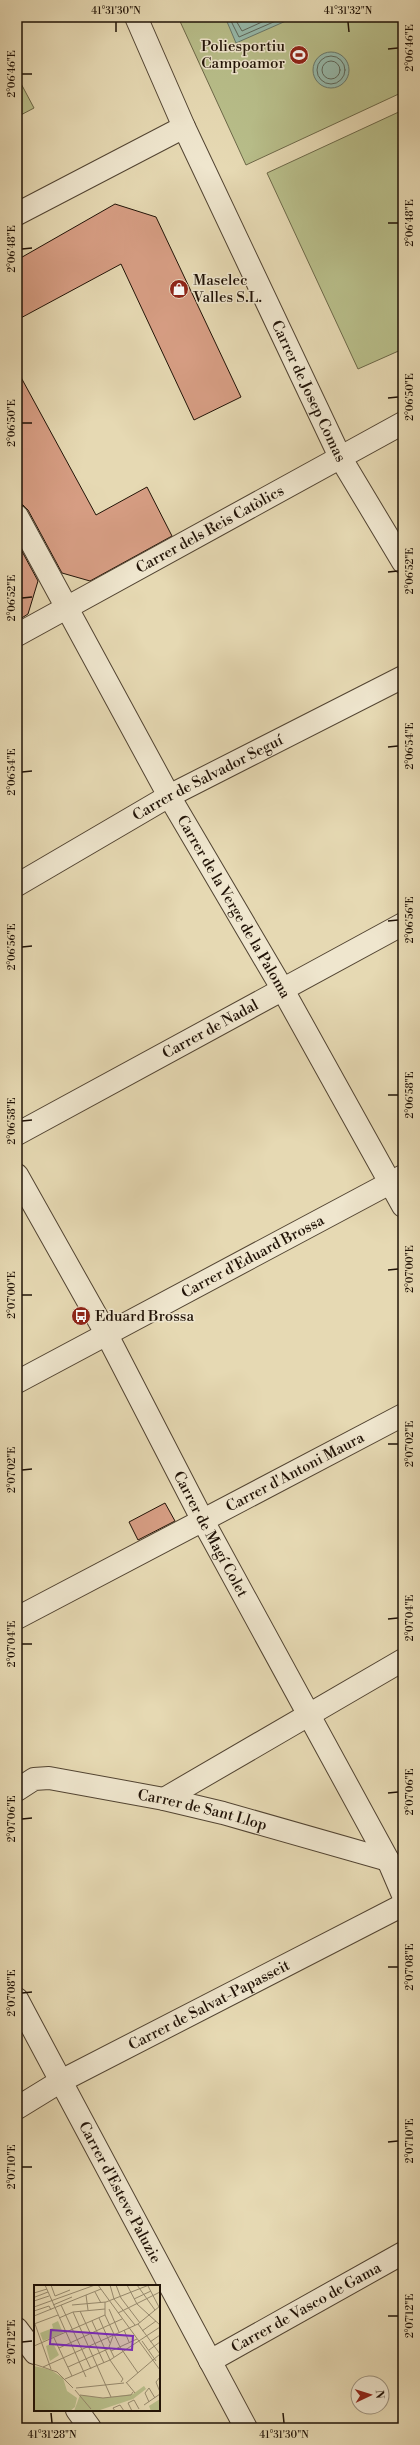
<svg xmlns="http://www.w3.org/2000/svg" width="420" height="2445" font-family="'Libre Bodoni',serif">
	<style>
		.green { fill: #b8be8a; stroke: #6c6848 }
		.water { fill: #96baac; stroke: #67776a }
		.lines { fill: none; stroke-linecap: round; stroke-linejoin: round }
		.shore { stroke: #5c665a; stroke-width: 1 }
		.building { fill: #d79e84; stroke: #211307 }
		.minor-casing { stroke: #524432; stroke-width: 24 }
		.minor { stroke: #efe6ce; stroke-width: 22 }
		.ticks { fill: none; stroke: #211307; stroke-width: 1.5 }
		.labels { text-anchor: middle; stroke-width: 3; stroke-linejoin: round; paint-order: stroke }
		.poi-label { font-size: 15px; fill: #211307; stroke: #efe6ce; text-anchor: start }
		.street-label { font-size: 15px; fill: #211307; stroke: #efe6ce }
		.inset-road { fill: none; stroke: #978a6e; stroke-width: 1 }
		.view { fill: #7b2cbf; fill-opacity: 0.15; stroke: #7b2cbf; stroke-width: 2 }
		.inset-edge { fill: none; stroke: #211307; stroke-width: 2 }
		.neatline { fill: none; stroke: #211307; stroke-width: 1.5 }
		.ticks-label { font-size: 10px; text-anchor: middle; fill: #211307 }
	</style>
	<rect width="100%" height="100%" fill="#e6d9b3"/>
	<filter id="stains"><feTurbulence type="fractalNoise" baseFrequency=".005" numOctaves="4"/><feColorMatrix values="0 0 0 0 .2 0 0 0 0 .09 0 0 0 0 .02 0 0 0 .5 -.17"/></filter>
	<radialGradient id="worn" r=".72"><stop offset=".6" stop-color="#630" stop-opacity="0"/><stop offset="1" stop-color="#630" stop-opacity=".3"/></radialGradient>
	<!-- green -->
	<g class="green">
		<polygon points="178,17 403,17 403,92 246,165"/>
		<polygon points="17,76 34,108 17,117"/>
		<polygon points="403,110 403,349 358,369 267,173"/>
	</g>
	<!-- water -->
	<g class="water">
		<polygon points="225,17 295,17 236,43"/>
		<circle cx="331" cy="70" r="18"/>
	</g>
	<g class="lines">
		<!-- shore -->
		<g class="shore">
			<polyline points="229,17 239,37 285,17"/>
			<polyline points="234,17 242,31 273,17"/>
			<circle cx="331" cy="70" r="14"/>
			<circle cx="331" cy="70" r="9"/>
		</g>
	</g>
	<!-- building -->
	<g class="building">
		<polygon points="115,204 156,217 241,397 194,420 121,264 17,320 17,260"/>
		<polygon points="17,370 96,515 147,487 172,536 90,581 62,573 28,510 23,505 17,504"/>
		<polygon points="17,542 38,581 28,614 17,621"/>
		<polygon points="165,1503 175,1521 138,1540 129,1522"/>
	</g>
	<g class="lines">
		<defs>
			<g id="minor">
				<path id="s1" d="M 136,17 L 184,127 L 340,457 L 403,562"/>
				<polyline points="17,214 184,127"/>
				<path id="s2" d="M 17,516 L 169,796 L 283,990 L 403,1206"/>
				<path id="s3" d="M 17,635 L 403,423"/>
				<path id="s4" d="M 17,885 L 169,796 L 403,677"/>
				<path id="s5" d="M 17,1134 L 403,924"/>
				<path id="s6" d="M 17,1175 L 107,1335 L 202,1519 L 388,1860 L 403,1895"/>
				<path id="s7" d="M 17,1382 L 403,1176"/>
				<path id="s8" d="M 17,1618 L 403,1415"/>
				<path id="s9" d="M 17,1790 L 34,1779 L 49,1778 L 164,1799 L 223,1813 L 388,1860"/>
				<polyline points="164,1799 403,1660"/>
				<path id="s10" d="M 17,1999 L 246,2428"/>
				<path id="s11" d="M 17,2108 L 61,2081 L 403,1905"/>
				<polyline points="17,2329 35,2353"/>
				<path id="s12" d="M 210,2361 L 403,2253"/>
				<polyline points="77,2410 90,2428"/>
			</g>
		</defs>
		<!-- minor casing -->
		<use href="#minor" class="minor-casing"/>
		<!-- minor -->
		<use href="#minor" class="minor"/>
	</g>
	<!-- ticks -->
	<path class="ticks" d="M 116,22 L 116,32M 348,22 L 349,32M 388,49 L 398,48M 22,74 L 32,74M 388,223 L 398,223M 22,249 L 32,248M 388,398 L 398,397M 22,423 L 32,423M 388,572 L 398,571M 22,598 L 32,597M 388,747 L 398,746M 22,772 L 32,771M 388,921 L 398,920M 22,947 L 32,946M 388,1095 L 398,1095M 22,1121 L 32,1120M 388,1270 L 398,1269M 22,1295 L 32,1295M 388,1444 L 398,1444M 22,1470 L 32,1469M 388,1619 L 398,1618M 22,1644 L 32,1644M 388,1793 L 398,1792M 22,1819 L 32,1818M 388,1967 L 398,1967M 22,1993 L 32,1992M 388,2142 L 398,2141M 22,2167 L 32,2167M 388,2316 L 398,2316M 22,2342 L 32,2341M 51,2413 L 52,2423M 283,2413 L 284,2423"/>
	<!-- icons -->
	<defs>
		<symbol id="stadium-disc" viewBox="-11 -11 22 22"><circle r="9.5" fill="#8f2418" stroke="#efe6ce"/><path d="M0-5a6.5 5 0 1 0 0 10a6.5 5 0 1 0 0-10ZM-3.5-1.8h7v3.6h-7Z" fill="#fff"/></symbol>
		<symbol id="shop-disc" viewBox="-11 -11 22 22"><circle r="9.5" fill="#8f2418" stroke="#efe6ce"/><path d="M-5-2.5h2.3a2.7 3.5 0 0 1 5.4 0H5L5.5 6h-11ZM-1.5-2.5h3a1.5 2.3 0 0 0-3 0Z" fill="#fff"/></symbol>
		<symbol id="bus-disc" viewBox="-11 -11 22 22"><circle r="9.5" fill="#8f2418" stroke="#efe6ce"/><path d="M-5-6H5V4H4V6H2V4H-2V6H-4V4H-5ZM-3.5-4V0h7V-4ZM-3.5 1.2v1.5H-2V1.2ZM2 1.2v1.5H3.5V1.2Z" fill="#fff"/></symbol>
	</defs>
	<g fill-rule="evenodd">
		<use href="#stadium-disc" x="288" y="44" width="22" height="22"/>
		<use href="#shop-disc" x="168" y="278" width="22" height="22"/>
		<use href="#bus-disc" x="70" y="1305" width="22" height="22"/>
	</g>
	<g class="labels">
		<!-- poi labels -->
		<g class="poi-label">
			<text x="285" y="51" text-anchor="end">Poliesportiu<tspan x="285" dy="17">Campoamor</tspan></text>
			<text x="193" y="285">Maselec<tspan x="193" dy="17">Valles S.L.</tspan></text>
			<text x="95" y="1321">Eduard Brossa</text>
		</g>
		<!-- street labels -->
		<g class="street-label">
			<text dy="5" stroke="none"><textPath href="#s1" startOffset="412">Carrer de Josep Comas</textPath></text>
			<text dy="5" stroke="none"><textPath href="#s3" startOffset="220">Carrer dels Reis Catòlics</textPath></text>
			<text dy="5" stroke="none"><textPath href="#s4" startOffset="219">Carrer de Salvador Seguí</textPath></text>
			<text dy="5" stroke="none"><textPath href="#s2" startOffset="447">Carrer de la Verge de la Paloma</textPath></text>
			<text dy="5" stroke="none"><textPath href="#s5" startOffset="220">Carrer de Nadal</textPath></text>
			<text dy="5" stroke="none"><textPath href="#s7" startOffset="267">Carrer d'Eduard Brossa</textPath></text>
			<text dy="5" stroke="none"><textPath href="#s8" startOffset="314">Carrer d'Antoni Maura</textPath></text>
			<text dy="5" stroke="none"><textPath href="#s6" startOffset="408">Carrer de Magí Colet</textPath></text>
			<text dy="5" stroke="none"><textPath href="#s9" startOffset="192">Carrer de Sant Llop</textPath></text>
			<text dy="5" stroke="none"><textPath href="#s11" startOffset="218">Carrer de Salvat-Papasseit</textPath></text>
			<text dy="5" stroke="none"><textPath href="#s10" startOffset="219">Carrer d'Esteve Paluzie</textPath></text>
			<text dy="5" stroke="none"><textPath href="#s12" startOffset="110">Carrer de Vasco de Gama</textPath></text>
		</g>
	</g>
	<!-- overview -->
	<g transform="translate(34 2285)">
		<rect width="126" height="126" fill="#e6d9b3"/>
		<path d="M 24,36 L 29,48 L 9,56 L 6,48 L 19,43 L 18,39 ZM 19,58 L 25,70 L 16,76 L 12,61 ZM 0,81 L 17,85 L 29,93 L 33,106 L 43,113 L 41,122 L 36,126 L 0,126 ZM 110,101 L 112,104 L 99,114 L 63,126 L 40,126 L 46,110 L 69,113 L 99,109 ZM 126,114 L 126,126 L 117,126 L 115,121 Z" fill="#b8be8a"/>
		<path class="inset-road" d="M 11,0 L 52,92M 17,0 L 21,11 L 36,5M 64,0 L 126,85M 76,0 L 80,14 L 101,40M 82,0 L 87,13 L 106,38M 93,0 L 103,19 L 126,40M 103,0 L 121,25M 114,1 L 125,22M 61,7 L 67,18M 0,8 L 13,4M 52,10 L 54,25M 1,12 L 14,7M 100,14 L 117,6M 0,16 L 15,11M 71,17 L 71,30 L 86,62 L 104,88M 19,20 L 38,12M 27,20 L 57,84M 38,20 L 72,17 L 115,0M 0,22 L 61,0M 75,24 L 85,47M 0,26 L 15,21 L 17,25M 46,26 L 70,78M 39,27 L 77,112M 84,28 L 126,7M 0,31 L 67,4M 25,33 L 39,27 L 71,24M 65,33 L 76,58M 58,36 L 76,75M 0,39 L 24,30M 1,39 L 17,84M 104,39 L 126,69M 90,45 L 95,57M 108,46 L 122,36M 79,51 L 75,62 L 80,72M 20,53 L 38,91M 108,56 L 122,76M 116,57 L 126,50M 0,61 L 71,30M 25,63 L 88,34M 115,65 L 126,57M 77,66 L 103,54M 76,75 L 89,94 L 87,97M 0,79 L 23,87 L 39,103M 9,82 L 104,39 L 126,21M 34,82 L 76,63M 126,92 L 122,97 L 126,107M 31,94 L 76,75 L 126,42M 92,97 L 101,108M 92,98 L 126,69M 42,103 L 90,98M 41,105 L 57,124M 46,110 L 69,113 L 97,110 L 99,107M 115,117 L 111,108 L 115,103 L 121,113M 110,120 L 126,109M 81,126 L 79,123 L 86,120 L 90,126M 98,126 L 94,118 L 100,115 L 105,124"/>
		<path class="view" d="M 17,45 L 99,51 L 98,65 L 16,59 Z"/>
		<rect width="126" height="126" class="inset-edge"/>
	</g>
	<!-- margin -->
	<rect width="420" height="2445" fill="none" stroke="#e6d9b3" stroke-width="44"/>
	<!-- north arrow -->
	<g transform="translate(370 2395) rotate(86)"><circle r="19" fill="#efe6ce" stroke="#9d927e"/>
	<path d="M0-3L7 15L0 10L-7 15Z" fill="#8f2418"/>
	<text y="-6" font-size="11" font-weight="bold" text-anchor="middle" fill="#211307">N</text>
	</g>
	<rect x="22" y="22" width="376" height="2401" class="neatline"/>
	<g class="ticks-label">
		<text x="116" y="14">41°31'30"N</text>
		<text x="348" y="14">41°31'32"N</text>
		<text transform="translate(409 48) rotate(-90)" y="4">2°06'46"E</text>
		<text transform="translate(11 74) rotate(-90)" y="4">2°06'46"E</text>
		<text transform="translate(409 223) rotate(-90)" y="4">2°06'48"E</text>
		<text transform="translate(11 249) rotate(-90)" y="4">2°06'48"E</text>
		<text transform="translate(409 397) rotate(-90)" y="4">2°06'50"E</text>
		<text transform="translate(11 423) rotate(-90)" y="4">2°06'50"E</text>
		<text transform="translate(409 571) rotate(-90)" y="4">2°06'52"E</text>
		<text transform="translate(11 598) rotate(-90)" y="4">2°06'52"E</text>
		<text transform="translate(409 746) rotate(-90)" y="4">2°06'54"E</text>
		<text transform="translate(11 772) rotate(-90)" y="4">2°06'54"E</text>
		<text transform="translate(409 920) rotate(-90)" y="4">2°06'56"E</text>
		<text transform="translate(11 947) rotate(-90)" y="4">2°06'56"E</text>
		<text transform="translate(409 1095) rotate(-90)" y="4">2°06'58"E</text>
		<text transform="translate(11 1121) rotate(-90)" y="4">2°06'58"E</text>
		<text transform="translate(409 1269) rotate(-90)" y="4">2°07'00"E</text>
		<text transform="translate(11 1295) rotate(-90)" y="4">2°07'00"E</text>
		<text transform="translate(409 1444) rotate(-90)" y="4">2°07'02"E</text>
		<text transform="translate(11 1470) rotate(-90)" y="4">2°07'02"E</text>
		<text transform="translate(409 1618) rotate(-90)" y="4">2°07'04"E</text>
		<text transform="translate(11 1644) rotate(-90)" y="4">2°07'04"E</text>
		<text transform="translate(409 1792) rotate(-90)" y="4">2°07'06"E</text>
		<text transform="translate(11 1819) rotate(-90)" y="4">2°07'06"E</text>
		<text transform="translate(409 1967) rotate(-90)" y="4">2°07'08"E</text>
		<text transform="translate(11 1993) rotate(-90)" y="4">2°07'08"E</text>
		<text transform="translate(409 2141) rotate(-90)" y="4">2°07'10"E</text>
		<text transform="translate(11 2167) rotate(-90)" y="4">2°07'10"E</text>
		<text transform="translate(409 2316) rotate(-90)" y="4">2°07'12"E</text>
		<text transform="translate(11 2342) rotate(-90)" y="4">2°07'12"E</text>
		<text x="52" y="2438">41°31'28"N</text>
		<text x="284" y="2438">41°31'30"N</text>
	</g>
	<rect width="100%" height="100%" filter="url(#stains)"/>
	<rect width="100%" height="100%" fill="url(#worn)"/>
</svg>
